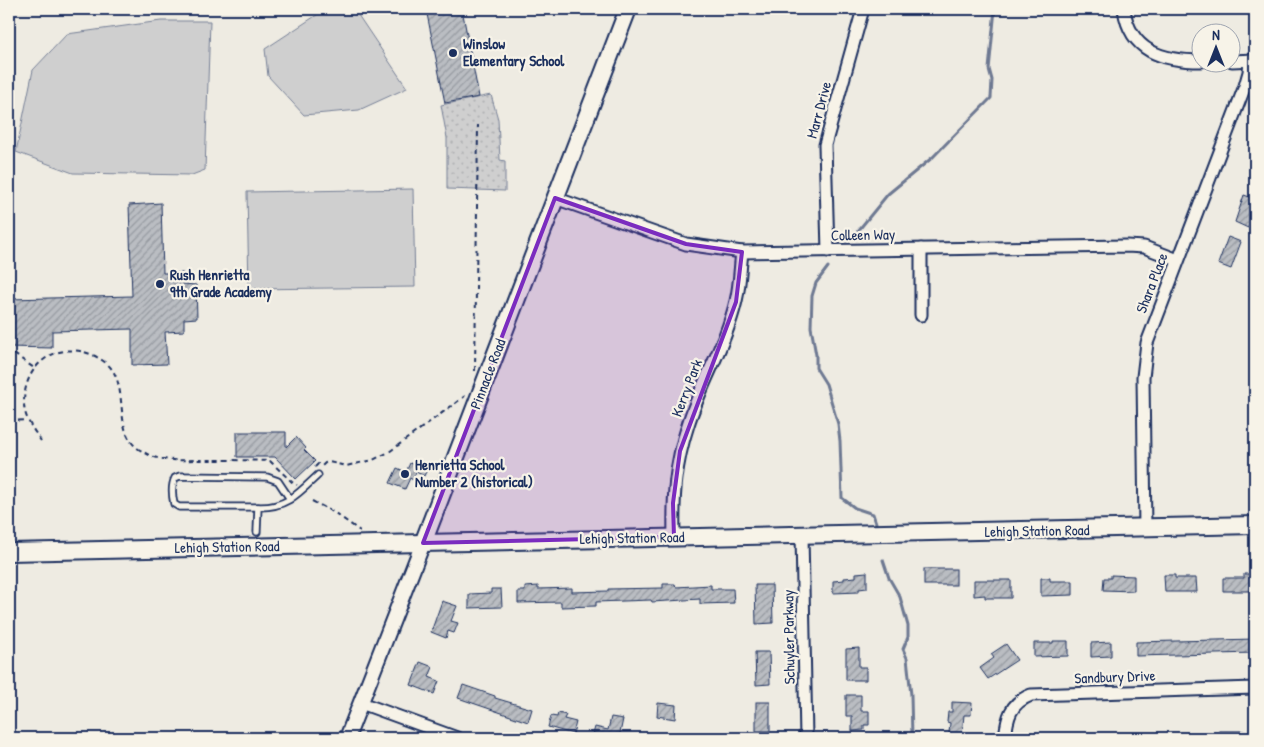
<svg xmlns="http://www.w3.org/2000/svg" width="1264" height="747" font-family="'Patrick Hand',sans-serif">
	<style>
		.grass { fill: url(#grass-dots); stroke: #757f96 }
		.garden { fill: #cfcfcf; stroke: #757f96 }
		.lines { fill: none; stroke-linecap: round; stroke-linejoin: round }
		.stream { stroke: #6e7992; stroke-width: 3 }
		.building { fill: url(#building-hatch); stroke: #1b2f5e }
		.service-casing { stroke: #1b2f5e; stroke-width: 9 }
		.minor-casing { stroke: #1b2f5e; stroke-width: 15 }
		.tertiary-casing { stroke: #1b2f5e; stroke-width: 18 }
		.secondary-casing { stroke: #1b2f5e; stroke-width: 20 }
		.path { stroke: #1b2f5e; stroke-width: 2; stroke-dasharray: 5 4; stroke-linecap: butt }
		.service { stroke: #f7f3e8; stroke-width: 5.5 }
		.minor { stroke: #f7f3e8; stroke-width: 11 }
		.tertiary { stroke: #f7f3e8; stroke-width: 14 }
		.secondary { stroke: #f7f3e8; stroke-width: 16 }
		.marked { fill: #7b2cbf; fill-opacity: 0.2; stroke: #7b2cbf; stroke-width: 4; stroke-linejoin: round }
		.poi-dot { fill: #1b2f5e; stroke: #f7f3e8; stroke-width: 2 }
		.labels { text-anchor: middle; stroke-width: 4.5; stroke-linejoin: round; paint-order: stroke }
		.poi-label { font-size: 15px; font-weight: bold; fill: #1b2f5e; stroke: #f7f3e8; text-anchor: start }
		.street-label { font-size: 15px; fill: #1b2f5e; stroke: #f7f3e8 }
	</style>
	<defs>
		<pattern id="grass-dots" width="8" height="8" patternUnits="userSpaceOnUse" patternTransform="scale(1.25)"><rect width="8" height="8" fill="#cfcfcf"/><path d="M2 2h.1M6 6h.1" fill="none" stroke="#b1b2b4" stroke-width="1.8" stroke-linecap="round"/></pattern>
		<pattern id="building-hatch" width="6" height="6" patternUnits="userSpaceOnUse" patternTransform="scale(1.25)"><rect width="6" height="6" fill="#babdc2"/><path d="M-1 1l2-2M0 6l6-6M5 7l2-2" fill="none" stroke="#969aa1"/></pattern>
	</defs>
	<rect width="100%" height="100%" fill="#eeebe2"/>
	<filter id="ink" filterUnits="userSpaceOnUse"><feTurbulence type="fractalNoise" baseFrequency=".02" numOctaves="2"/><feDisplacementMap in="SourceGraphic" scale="10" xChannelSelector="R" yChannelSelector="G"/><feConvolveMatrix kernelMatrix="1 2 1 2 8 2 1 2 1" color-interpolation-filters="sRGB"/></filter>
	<g filter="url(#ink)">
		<!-- grass -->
		<polygon class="grass" points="491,95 498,119 500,160 505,161 505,191 447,189 447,138 441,105"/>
		<!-- garden -->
		<g class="garden">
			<polygon points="326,9 354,9 407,88 359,110 304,115 268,76 265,49"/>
			<polygon points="161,21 210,21 205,170 192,175 73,173 16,152 33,70 67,34"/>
			<polygon points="413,189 415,287 249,289 247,192"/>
		</g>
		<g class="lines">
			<!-- stream -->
			<g class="stream">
				<polyline points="853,237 888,194 933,157 991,98 992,80 989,69 995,9"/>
				<polyline points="828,267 816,283 812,296 811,327 816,355 816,368 826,384 838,424 840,441 842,498 855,508 873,514 876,523"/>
				<polyline points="883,560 889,578 900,597 908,626 908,637 903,649 907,658 911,695 912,738"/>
			</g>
		</g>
		<!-- building -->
		<g class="building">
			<polygon points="426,9 462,9 479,97 445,103"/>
			<polygon points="1244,195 1255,199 1255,209 1248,228 1235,222"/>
			<polygon points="161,203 163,273 183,273 183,284 196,285 197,318 184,319 184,331 165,332 167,364 132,365 132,329 52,331 52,348 9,347 9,299 132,296 129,205"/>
			<polygon points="1228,237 1241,242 1231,269 1218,264"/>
			<polygon points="237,432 286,432 286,447 296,437 306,448 304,450 315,461 296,479 275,457 237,457"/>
			<polygon points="417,460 429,465 424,476 416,472 413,480 410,478 405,489 390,483 397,468 406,472 410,463 415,465"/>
			<rect x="924" y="569" width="32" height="16"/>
			<polygon points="867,572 867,588 859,589 859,592 833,593 833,581 844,580 844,578 856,577 856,573"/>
			<polygon points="1244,574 1255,574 1255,591 1223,591 1223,578 1244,578"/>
			<polygon points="1111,575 1134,576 1134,591 1103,590 1104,578 1111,578"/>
			<polygon points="1164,575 1175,575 1175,578 1196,578 1197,592 1165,592"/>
			<polygon points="1041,578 1050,578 1050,581 1073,581 1073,595 1041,596"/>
			<polygon points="974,580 1011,580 1011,598 985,598 985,595 974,596"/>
			<polygon points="663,584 675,584 676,587 711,585 711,589 733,589 734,603 700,604 700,599 652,602 651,600 596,602 596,606 561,607 561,602 518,603 518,591 525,591 525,587 538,586 538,589 572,588 572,592 608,591 608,589 663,588"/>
			<polygon points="755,585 772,585 773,623 756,624"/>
			<polygon points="491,589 501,589 502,607 469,608 469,594 491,593"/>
			<polygon points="442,601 457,606 451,621 458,623 454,633 448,631 446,638 431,632"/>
			<polygon points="1255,639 1255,653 1136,656 1136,642"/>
			<polygon points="1053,641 1068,641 1068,656 1034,657 1034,643 1053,643"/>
			<polygon points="1111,642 1111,656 1091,657 1091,643"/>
			<polygon points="1006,644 1017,660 988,679 980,668 994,658 991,654"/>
			<polygon points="859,648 859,667 866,667 866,680 846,680 846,649"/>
			<polygon points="755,652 769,652 770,684 756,685"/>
			<polygon points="420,662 433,667 429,677 439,681 434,694 411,685"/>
			<polygon points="463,685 495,696 495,698 532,709 528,722 458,698"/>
			<polygon points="846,695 861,695 861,711 869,711 869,725 864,725 864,730 852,731 852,716 846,716"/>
			<rect x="756" y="702" width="14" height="29"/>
			<polygon points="952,702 972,703 971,715 964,715 962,734 949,733 950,723 947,722 948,712 952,712"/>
			<polygon points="658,703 676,705 675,719 657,716"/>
			<polygon points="558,713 566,715 564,719 576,722 573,734 548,727 551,716 557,717"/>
			<polygon points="611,717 623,719 619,738 592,738 595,727 608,730"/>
			<rect x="1219" y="731" width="24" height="7"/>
		</g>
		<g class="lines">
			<defs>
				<g id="service">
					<path d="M 258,507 L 179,507 L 174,504 C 172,495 171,486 175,478 L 180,476 L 267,477 L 278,481 L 290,499"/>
					<path d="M 257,532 L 258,507 C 286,508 298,494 318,475"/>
				</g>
				<g id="minor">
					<path d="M 1124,9 C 1130,52 1163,61 1202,61"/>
					<polyline points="1232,61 1255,60"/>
					<polyline points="555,198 686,244 742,252 1127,246 1144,247 1178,260"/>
					<polyline points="921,249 921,315"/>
					<polyline points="828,251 825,145 863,9"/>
					<polyline points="1145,529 1143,377 1147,343 1245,86 1249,72 1250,60"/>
					<polyline points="802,535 806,738"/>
					<path d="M 674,537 C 673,496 675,465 688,425 C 701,383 726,344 736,301 C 740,285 740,268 742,252"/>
					<polyline points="361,703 457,738"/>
					<path d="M 1005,738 C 1007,718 1010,703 1031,695 L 1255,688"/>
				</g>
				<polyline id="tertiary" points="347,738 423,543"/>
				<g id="secondary">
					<polyline points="423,543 628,9"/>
					<polyline points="9,552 1255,525"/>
				</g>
			</defs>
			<!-- service casing -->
			<use href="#service" class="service-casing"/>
			<!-- minor casing -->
			<use href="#minor" class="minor-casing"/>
			<!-- tertiary casing -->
			<use href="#tertiary" class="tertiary-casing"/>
			<!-- secondary casing -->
			<use href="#secondary" class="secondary-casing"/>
			<!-- path -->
			<g class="path">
				<polyline points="14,354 34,368"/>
				<polyline points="475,371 478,125"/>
				<polyline points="9,421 26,420"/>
				<path d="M 41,441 C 33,429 24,418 24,403 C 24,356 70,335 106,363 C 132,384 110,434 142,451 C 148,455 157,459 164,459 C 175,461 187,460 198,460 C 222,460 246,460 270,461 L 292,482 L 297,485"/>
				<polyline points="315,467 318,464 322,466 325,463 329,462 346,466 373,460 389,452 465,396"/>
				<polyline points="312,501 335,513 360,531"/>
			</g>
			<!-- service -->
			<use href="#service" class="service"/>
			<!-- minor -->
			<use href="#minor" class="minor"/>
			<!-- tertiary -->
			<use href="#tertiary" class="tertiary"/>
			<!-- secondary -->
			<use href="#secondary" class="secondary"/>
		</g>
	</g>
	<!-- marked area -->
	<path class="marked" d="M 555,198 L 686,244 L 742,252 L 736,302 L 680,451 L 673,503 L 674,537 L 423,543 Z"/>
	<!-- markers -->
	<g class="poi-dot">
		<circle cx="453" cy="53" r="5"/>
		<circle cx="160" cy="284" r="5"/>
		<circle cx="405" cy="474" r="5"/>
	</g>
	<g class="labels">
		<!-- poi labels -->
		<g class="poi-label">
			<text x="463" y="49">Winslow<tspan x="463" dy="17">Elementary School</tspan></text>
			<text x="170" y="280">Rush Henrietta<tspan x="170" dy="17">9th Grade Academy</tspan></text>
			<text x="415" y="470">Henrietta School<tspan x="415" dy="17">Number 2 (historical)</tspan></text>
		</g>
		<!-- street labels -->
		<g class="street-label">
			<text transform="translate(819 110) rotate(-75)" y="5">Marr Drive</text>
			<text transform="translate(863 235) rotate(-1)" y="5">Colleen Way</text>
			<text transform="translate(1152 283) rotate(-69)" y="5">Shara Place</text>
			<text transform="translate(488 374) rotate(-69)" y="5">Pinnacle Road</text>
			<text transform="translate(687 388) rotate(-69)" y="5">Kerry Park</text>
			<text transform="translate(1037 531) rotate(-1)" y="5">Lehigh Station Road</text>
			<text transform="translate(632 538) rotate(-1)" y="5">Lehigh Station Road</text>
			<text transform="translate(227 547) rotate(-1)" y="5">Lehigh Station Road</text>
			<text transform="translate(789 637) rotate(-91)" y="5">Schuyler Parkway</text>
			<text transform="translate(1115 677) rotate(-2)" y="5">Sandbury Drive</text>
		</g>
	</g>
	<!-- margin -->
	<rect width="1264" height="747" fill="none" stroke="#f7f3e8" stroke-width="30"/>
	<rect x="15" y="15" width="1234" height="717" fill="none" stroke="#1b2f5e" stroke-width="2" filter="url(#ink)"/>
	<!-- north arrow -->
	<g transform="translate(1216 48)"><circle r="24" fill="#f7f3e8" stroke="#9fa5b1"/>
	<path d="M0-4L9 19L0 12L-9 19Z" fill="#1b2f5e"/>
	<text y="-8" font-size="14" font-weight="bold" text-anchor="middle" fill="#1b2f5e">N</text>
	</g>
</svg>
